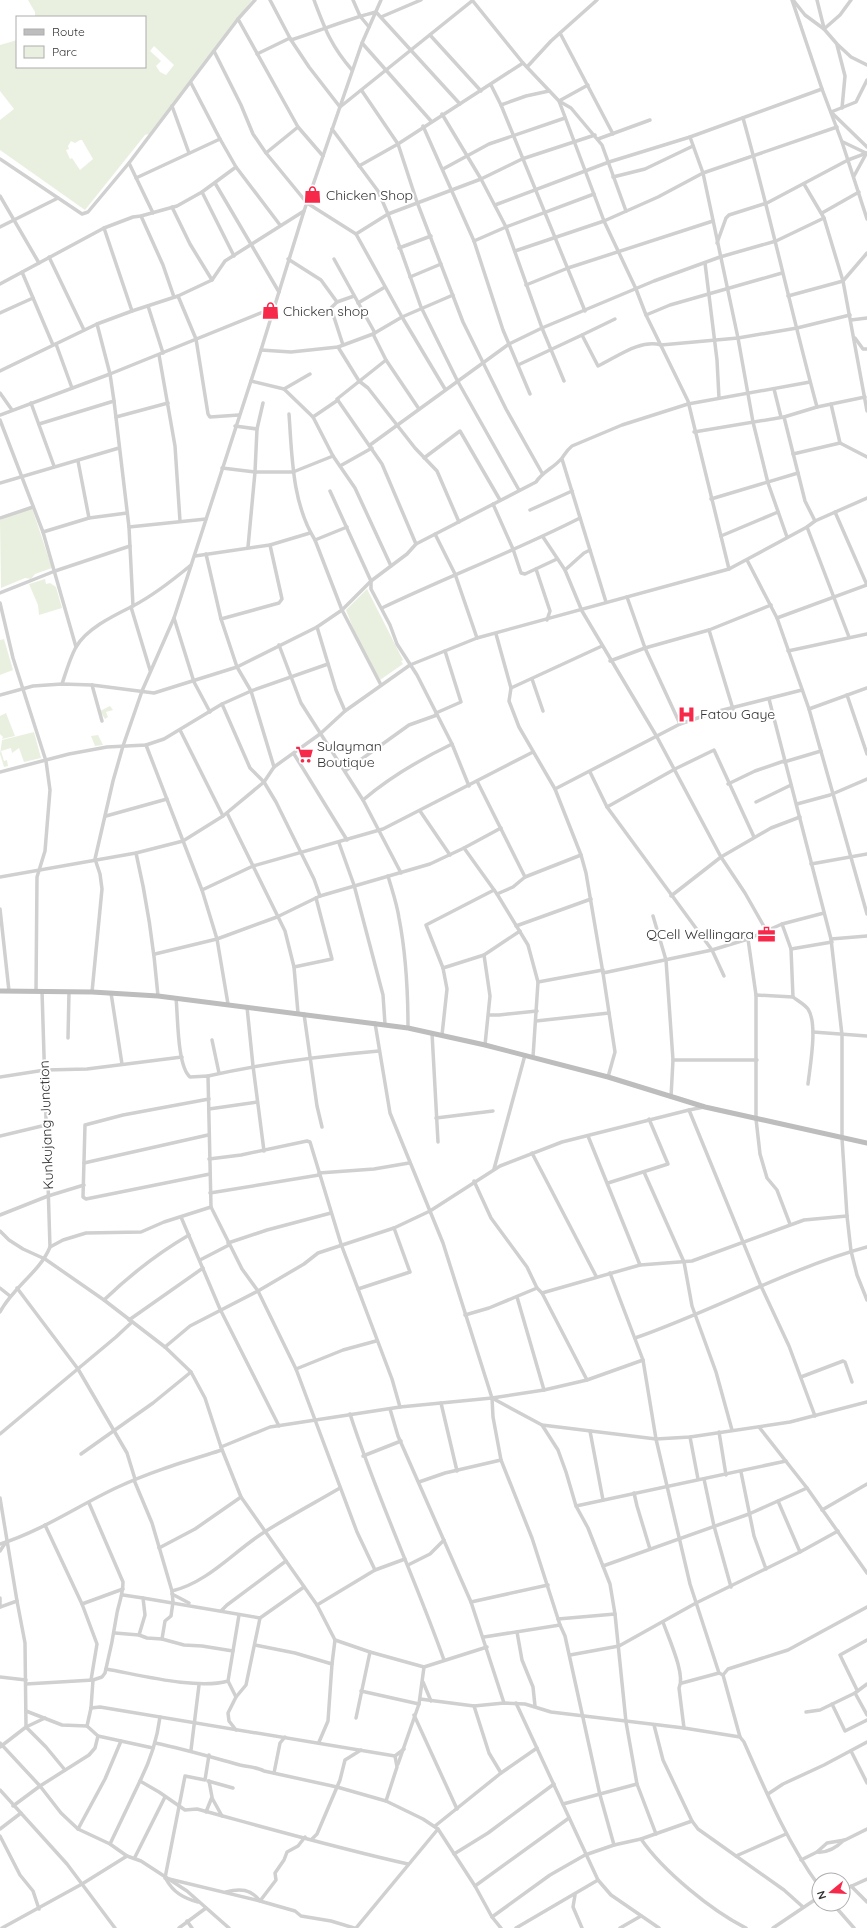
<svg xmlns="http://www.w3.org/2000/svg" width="867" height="1928" font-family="Quicksand,sans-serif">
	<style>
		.green { fill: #eaf0e0; fill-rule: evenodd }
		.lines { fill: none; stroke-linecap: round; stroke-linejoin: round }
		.street { stroke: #d0d0d0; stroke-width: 3.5 }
		.secondary { stroke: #bdbdbd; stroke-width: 5 }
		.labels { text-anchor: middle; stroke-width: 4; stroke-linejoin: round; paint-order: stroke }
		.poi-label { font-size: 14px; fill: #333; stroke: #fff; text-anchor: start }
		.street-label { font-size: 14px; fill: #333; stroke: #fff }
	</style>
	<rect width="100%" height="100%" fill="#fff"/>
	<!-- green -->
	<g class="green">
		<path d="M 28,0 L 252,0 L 149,134 L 145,135 L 85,210 L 0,150 L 0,120 L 14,109 L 0,91 L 0,45 L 17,40 L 17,67 L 145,67 L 145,17 L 35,17 L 35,12 ZM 154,46 L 174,65 L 166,75 L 160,72 L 156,66 L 161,61 L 150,51 ZM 80,140 L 82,140 L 93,159 L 80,170 L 72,158 L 70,159 L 66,150 L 69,149 L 68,146 L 71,141 L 75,143 Z"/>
		<polygon points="32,508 52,568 35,574 31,579 25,578 1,588 0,520"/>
		<polygon points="45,579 46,584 50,583 56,587 62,608 39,615 38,605 29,584"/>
		<polygon points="367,589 403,660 401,661 403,664 380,680 355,633 346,610"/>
		<polygon points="4,639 13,670 0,675 0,640"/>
		<polygon points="110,706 113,710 106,712 108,717 105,719 100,711"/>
		<polygon points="6,713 15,736 2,739 3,737 0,734 0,716"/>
		<polygon points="34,732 41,758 24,762 19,748 12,753 11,748 1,751 4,761 7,760 8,766 4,767 0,754 2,740"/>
		<polygon points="98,735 103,745 95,746 91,736"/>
	</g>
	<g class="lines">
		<!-- street -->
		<g class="street">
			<polyline points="270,0 291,40 309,67 340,107 472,1"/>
			<path d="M 314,0 C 325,29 331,46 352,70"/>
			<polyline points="353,0 360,16 369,27"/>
			<polyline points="472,0 523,63 559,101 604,221 636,289 646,315 688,401 729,569"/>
			<polyline points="792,0 822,89 842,142 867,219"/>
			<polyline points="793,0 805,15 824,29 837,44 851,57 867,65"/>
			<polyline points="817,0 824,28"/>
			<polyline points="381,17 421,0"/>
			<polyline points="238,19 298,127 323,156"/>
			<polyline points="824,29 840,15 851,0"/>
			<polyline points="560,33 613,134"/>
			<polyline points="430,35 481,91"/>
			<path d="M 291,40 C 320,31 347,19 376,12 L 460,104"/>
			<polyline points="362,43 431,121"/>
			<polyline points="837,45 845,76 842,108"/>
			<polyline points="214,51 241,105 253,134 266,153 307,203 356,234 388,214 378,191 332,129"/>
			<polyline points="257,54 290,38"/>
			<polyline points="527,67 551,41 597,0"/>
			<polyline points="867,80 856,102 831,112 867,147"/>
			<polyline points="191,83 220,139 236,167 280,225"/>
			<polyline points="491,85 501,105 585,311"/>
			<polyline points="588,85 559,101 571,108 602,145 626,211"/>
			<polyline points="362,91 398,144 417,202 463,322 506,409 542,473"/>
			<polyline points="501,105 526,96 549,91"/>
			<polyline points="172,106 189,153"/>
			<polyline points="442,114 481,179 506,227 542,328 564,381"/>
			<path d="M 743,118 C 770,214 791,311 817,407"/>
			<polyline points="423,126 474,241 503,330 530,394"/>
			<polyline points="690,137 703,173 738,338 753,422 768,483 787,537"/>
			<polyline points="598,139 650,120"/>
			<polyline points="843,142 866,153"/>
			<polyline points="266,153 298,127"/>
			<polyline points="0,159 82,214 88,212 129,163 238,19 255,0"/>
			<polyline points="129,163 153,213"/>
			<polyline points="359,166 398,144 523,63"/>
			<polyline points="443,169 489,144 565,118"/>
			<polyline points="854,176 866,154"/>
			<polyline points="613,177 645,169 693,146"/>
			<polyline points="136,178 220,139"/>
			<polyline points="215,183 279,292"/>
			<polyline points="804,184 824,218 843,281 867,411"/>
			<polyline points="202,192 234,256"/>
			<polyline points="0,196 39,263"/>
			<polyline points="495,205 609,162 690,137 822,89"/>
			<polyline points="172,207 190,244 212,280"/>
			<polyline points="822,213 859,192"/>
			<polyline points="141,216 163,265 174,297"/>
			<polyline points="0,227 58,198"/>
			<polyline points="104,228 132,311"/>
			<polyline points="356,234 402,317 445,389"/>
			<polyline points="474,241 506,227 594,194"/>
			<polyline points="717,243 726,218 729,215 767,203 848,160 867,153"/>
			<polyline points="399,248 431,236"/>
			<polyline points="515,251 604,221 658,197 703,173 837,127"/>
			<polyline points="49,257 84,330"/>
			<polyline points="288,259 321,280 337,302"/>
			<polyline points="334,259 375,333"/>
			<polyline points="705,263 717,360 719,398"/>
			<polyline points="22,272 53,345"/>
			<polyline points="410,277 441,264"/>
			<polyline points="0,284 104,228 133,217 141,216 177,206 202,192 236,167"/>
			<polyline points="526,285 568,268 713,221"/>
			<polyline points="178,296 196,339 208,414 210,417 239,415"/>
			<polyline points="788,296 843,281 867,253"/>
			<polyline points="358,303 385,287"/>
			<polyline points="148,306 163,353"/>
			<polyline points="0,313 33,298"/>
			<polyline points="646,315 670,305 782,273"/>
			<polyline points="851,320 867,318"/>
			<polyline points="97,324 110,374 114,401 129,527 133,606"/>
			<polyline points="373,334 386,360 419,409"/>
			<polyline points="582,335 615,319"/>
			<polyline points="855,338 863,349 867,349"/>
			<polyline points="56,344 72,388"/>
			<polyline points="343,345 331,308 337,302 354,296"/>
			<polyline points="338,347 359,381 368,388 415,448 437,471 459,522"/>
			<polyline points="261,350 291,352 338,347 373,334 402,317 453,295"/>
			<polyline points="159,355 175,446 180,521"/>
			<polyline points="386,360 337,399 382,464 416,544"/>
			<path d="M 518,365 L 582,335 L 598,366 C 617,357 640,339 661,345 L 738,338 L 797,328 L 850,315"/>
			<polyline points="0,371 97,324 132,311 178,296 212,280 225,261 304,211"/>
			<polyline points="251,381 284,389 310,374"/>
			<polyline points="284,389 313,417"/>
			<polyline points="774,389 781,417"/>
			<polyline points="0,393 12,410"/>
			<polyline points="338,400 313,417 333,456 355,488 391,566"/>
			<polyline points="31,403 54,466"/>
			<polyline points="831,404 840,443"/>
			<path d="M 289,414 C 292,456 292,503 315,540 L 342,610 L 381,685"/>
			<polyline points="0,415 110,374 273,308"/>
			<polyline points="116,417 168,403"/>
			<polyline points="784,417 805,501 815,521"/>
			<polyline points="0,420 43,532 76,647"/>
			<polyline points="39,424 114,401"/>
			<polyline points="235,426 257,429"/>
			<polyline points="694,432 784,417 817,407 865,397"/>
			<polyline points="370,445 509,344 542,328 654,281 720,257 776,241 824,218"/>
			<polyline points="793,454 840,443 867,457"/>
			<polyline points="424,458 460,431 500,500"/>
			<polyline points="562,459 606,602"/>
			<polyline points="78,461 89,518"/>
			<polyline points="340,466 372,448"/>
			<polyline points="222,468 255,472 293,472 333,456"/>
			<polyline points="0,483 119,448"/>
			<polyline points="519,490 457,380 421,307 388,214 481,179 522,159 595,135"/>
			<polyline points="330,491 371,581 371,589 390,625 397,644 417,675 452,744 469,786"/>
			<polyline points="711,499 798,473"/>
			<polyline points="493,504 513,549 521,573 525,574 557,559"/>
			<polyline points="530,510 572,491"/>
			<polyline points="835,512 867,585"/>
			<polyline points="0,518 33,507"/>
			<polyline points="129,527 206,519"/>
			<polyline points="807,527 849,637"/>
			<polyline points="43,532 89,518 127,513"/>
			<polyline points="435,534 455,574 477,638"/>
			<polyline points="721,536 778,512"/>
			<polyline points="543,537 565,570 582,611 657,737 721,857 745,893 766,930"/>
			<polyline points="315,540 347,527"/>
			<polyline points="248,547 255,472 257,429 263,403"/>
			<polyline points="206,554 221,619 237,667 251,691 274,767"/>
			<polyline points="195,556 270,545 310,533"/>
			<polyline points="747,560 777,618 809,709 867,914"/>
			<polyline points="536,569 550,611 547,620"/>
			<polyline points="565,570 584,553 590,550"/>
			<polyline points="0,593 55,571 130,546"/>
			<polyline points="627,597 645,648 680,724"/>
			<polyline points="0,603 13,658 46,761 50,790 45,851 37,877 36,991"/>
			<polyline points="131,607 150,670"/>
			<path d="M 382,608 C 447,577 515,551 580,518"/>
			<polyline points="174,618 194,682 210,712"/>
			<polyline points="777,618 867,585"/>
			<polyline points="221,619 279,603 282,599 270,545"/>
			<polyline points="317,627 336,690 345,711"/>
			<polyline points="709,630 733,709"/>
			<polyline points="496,634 511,688 509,701 519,727 555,789 581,855 586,873 603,973 615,1052 608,1077"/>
			<polyline points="279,645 301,703 363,800 401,873"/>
			<polyline points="788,651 867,634"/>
			<polyline points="610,661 645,648 709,630 771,605"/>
			<polyline points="532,679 543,711"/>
			<path d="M 62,684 C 66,672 70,658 76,647 C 87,628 115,615 133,606 C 154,595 173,580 191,565"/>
			<polyline points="92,685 102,721"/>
			<polyline points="511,688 602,646"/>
			<path d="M 0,695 L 33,686 L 62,684 L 92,685 L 154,693 L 237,667 L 317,627 L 342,610 L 371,581 L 407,554 L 416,544 L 536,482 C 543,471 554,468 562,458 C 565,454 567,450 572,446 L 622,425 L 688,404 L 810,382"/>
			<polyline points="847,695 867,754"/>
			<polyline points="769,699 831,939 842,1035 842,1138 847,1216 851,1251 857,1275 867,1300"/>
			<polyline points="222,704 250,768 264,782 276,802 314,879 320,896"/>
			<polyline points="809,709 867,688"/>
			<polyline points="436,713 461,702 445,651"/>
			<polyline points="180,730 223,816"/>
			<polyline points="146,745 202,890 217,939 228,1004"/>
			<polyline points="294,754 347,840"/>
			<polyline points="784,762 821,751"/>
			<polyline points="345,771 409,725 437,715"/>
			<polyline points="0,772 69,754 107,747 146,745 164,739 222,704 251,691 328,664"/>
			<polyline points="590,772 607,807 712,950 724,976"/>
			<polyline points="477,781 525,877"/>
			<polyline points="728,784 755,771 784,761"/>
			<polyline points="555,789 680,724 715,712 802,690"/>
			<path d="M 363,800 C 391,776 419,760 452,744"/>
			<polyline points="756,802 791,785"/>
			<polyline points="797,804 830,795 867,779"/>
			<polyline points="607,807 675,769 714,750 754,837"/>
			<polyline points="420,811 450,855"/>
			<polyline points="227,813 285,931 294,967 298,1013"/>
			<polyline points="106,816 167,799"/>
			<polyline points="339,843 354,885 383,995 385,1024"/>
			<polyline points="464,848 497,894 528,945 538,982 533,1057"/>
			<path d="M 136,853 C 147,900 154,948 158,996"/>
			<polyline points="811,864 867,854"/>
			<path d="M 388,876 C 392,890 397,904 399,918 C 406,954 408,991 408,1028"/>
			<polyline points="0,877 136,853 183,841 223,816 264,782 274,767 320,734 345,711 410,665 477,638 729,569 807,527 815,521 867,498"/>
			<polyline points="202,890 253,866 383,829 533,752"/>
			<polyline points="497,894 513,887 525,877 581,855"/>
			<polyline points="671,896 721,857 771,828 800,817"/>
			<polyline points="0,909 9,991"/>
			<polyline points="653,916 666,960 673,1060 671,1097"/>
			<polyline points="516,926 591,899"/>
			<polyline points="748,939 756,995 756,1119 760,1154 767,1178 777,1190 790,1224"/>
			<polyline points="831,939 867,936"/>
			<polyline points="791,949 832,942"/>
			<polyline points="155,954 217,939 277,917 320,896 430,864 464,848 501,828"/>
			<polyline points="484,955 490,996 485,1045"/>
			<polyline points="294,967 332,959 316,898"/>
			<polyline points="443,968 484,955 520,931"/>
			<polyline points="603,973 712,950 748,939 782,924 824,913"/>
			<polyline points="538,982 603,970"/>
			<polyline points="92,992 102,889 100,874 95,859 113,781 123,746 142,691 174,618 261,350 304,211 362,43 381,0"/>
			<polyline points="111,993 122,1064"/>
			<polyline points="756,995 793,997 791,949 782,924"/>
			<path d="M 793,997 C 798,1001 804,1004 808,1009 C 818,1024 810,1066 808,1084"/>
			<path d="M 176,998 C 178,1016 177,1066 190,1077 L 208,1076 L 211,1207 L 242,1269 L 258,1291 L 296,1369 L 357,1532 L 375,1570"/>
			<polyline points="247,1007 253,1066 264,1151"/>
			<polyline points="304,1014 317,1106 322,1127"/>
			<polyline points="489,1015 499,1015 537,1011"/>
			<polyline points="536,1021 609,1013"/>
			<polyline points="375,1023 390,1113 443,1243 492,1398 493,1417 501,1460 532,1538 560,1625 565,1636 600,1795 614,1845"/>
			<polyline points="813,1032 867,1036"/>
			<polyline points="432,1033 438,1142"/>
			<polyline points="442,1035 447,989 443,968 426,925 494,890"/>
			<polyline points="68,1038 69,992"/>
			<polyline points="212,1040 219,1073"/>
			<polyline points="673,1060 757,1060"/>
			<path d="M 208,1076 C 265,1063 321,1056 379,1051"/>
			<polyline points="0,1077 45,1070 87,1069 182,1057"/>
			<polyline points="209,1099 123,1115 85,1125 83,1197 86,1199 210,1174"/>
			<polyline points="209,1109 257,1102"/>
			<polyline points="689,1110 761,1286 789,1346 815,1416"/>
			<polyline points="436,1118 493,1111"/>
			<polyline points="0,1136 46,1125"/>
			<polyline points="588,1136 640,1265"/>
			<polyline points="532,1153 596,1276"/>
			<polyline points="209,1159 241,1155 307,1141 310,1142 341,1244 392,1379 400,1407"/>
			<polyline points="84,1163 208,1135"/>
			<polyline points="494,1169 525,1055"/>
			<polyline points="644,1172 684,1262 692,1306 716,1372 732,1430"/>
			<polyline points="319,1173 374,1169 409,1163"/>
			<polyline points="474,1181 491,1218 527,1267 537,1288 542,1293 587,1380"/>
			<polyline points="608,1183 668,1164 649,1119"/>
			<polyline points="210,1193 319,1175"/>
			<polyline points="0,1215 48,1196 84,1185"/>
			<polyline points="181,1217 220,1309 279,1426"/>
			<polyline points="0,1231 9,1240 23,1249 45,1259 104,1300 165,1347 191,1372 205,1398 221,1447 241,1497 317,1605 335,1640 370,1652 424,1667 487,1647"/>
			<polyline points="228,1243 267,1230 331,1213"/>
			<polyline points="50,1247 63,1240 86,1233 141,1232 164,1222 211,1207"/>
			<polyline points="200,1260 229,1245"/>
			<path d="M 610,1273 L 643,1360 L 656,1439 L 690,1584 L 719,1673 L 723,1675 L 740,1737 L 744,1742 C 766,1792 787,1842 819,1886"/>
			<polyline points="0,1288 10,1296"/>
			<polyline points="17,1288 78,1369 127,1453 135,1479"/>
			<polyline points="358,1289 410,1272 394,1228"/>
			<polyline points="542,1293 640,1265 692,1261 804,1220 847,1216"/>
			<polyline points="517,1297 544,1390"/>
			<path d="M 104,1300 C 130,1275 158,1253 189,1235"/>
			<path d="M 0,1312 C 13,1287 40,1272 50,1247 L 42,991"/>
			<polyline points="465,1315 489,1308 537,1288"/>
			<polyline points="129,1320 203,1268"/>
			<path d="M 635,1338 C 713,1311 787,1269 867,1247"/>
			<polyline points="165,1347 190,1326 258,1291 304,1264 318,1253 394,1228 430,1211 500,1166 562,1142 689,1110 704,1107"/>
			<polyline points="296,1369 343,1350 376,1341"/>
			<polyline points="801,1377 843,1361 845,1362 852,1382"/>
			<polyline points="492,1398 542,1425 656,1439 690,1437 790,1422 867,1402"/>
			<polyline points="441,1403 457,1471"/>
			<polyline points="390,1409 398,1436 471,1602 504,1703"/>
			<path d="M 350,1414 C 377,1498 415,1578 444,1660"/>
			<polyline points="542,1425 558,1450 566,1472 576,1506 588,1528 610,1584 615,1614 626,1722 634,1767 637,1784 656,1834"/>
			<polyline points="759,1427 807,1488 867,1573"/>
			<polyline points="590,1431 603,1500"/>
			<polyline points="719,1432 726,1475"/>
			<polyline points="0,1434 116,1337 132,1322"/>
			<polyline points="690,1437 698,1479"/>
			<polyline points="221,1447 270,1427 400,1407 492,1398 544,1390 587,1380 643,1360"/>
			<polyline points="81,1454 153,1403 191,1372"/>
			<polyline points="363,1456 401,1441"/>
			<polyline points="741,1472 754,1536 766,1569"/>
			<polyline points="704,1479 714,1526 731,1587"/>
			<polyline points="134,1480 152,1523 172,1591 173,1602 171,1616 165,1621 162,1639"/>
			<polyline points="419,1482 445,1473 501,1460"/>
			<polyline points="634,1493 637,1506 650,1549"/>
			<polyline points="0,1498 17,1601 0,1607"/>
			<polyline points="778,1501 800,1552"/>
			<polyline points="576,1506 786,1461"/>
			<polyline points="822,1510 867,1484"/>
			<polyline points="45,1525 82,1604 97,1644 91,1680"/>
			<path d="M 0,1544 C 42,1531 79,1505 118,1487 C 152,1471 187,1461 222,1450"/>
			<polyline points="159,1548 195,1529 241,1497"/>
			<polyline points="0,1551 6,1542"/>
			<polyline points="408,1565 430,1554 444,1540"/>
			<polyline points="603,1566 749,1514 807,1488"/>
			<path d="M 172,1591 C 209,1582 235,1550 266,1531 C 290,1516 316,1502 340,1488"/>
			<polyline points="172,1594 189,1603"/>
			<polyline points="123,1595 143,1598 145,1615 139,1635"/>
			<polyline points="0,1598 0,1607"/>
			<polyline points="143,1598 260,1618 304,1587"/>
			<polyline points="17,1601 25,1643 26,1727 46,1747 65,1770"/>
			<polyline points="471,1602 548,1585"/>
			<polyline points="82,1604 123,1589"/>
			<polyline points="317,1605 375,1570 405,1559"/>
			<polyline points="221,1611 227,1605 286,1561"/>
			<polyline points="558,1619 615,1614"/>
			<path d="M 663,1622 C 668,1637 686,1675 679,1688 L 684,1728"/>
			<polyline points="517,1632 522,1660 533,1687 535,1706"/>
			<polyline points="115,1633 139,1635 147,1638 162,1639 184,1645 202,1646 233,1651"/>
			<polyline points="484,1637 560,1625"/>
			<polyline points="255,1645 295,1653 332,1664"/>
			<polyline points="570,1655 619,1646 696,1603 800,1552 838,1531"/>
			<path d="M 106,1669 C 140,1675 197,1690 228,1681 L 239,1615"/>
			<polyline points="723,1675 728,1669 788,1650 867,1607"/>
			<polyline points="0,1677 26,1680"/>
			<polyline points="228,1681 236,1697"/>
			<polyline points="423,1682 431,1701"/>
			<polyline points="682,1683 719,1673"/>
			<path d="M 26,1684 L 93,1680 L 102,1677 L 105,1673 C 110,1653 114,1633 117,1613 C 119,1603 123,1594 123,1582 L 89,1503"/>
			<polyline points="857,1690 840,1655 867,1640"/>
			<polyline points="361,1691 419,1704"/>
			<polyline points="855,1693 867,1715"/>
			<polyline points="420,1699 474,1706 504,1703 525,1704 551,1712 684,1728 740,1737"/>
			<polyline points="516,1703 598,1880 611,1895 659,1928"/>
			<polyline points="832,1704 845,1731 867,1720"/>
			<polyline points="474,1706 489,1753 501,1773"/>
			<polyline points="91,1708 100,1707 395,1756 404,1749"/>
			<polyline points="26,1711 62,1725 87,1726 98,1736 153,1748"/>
			<polyline points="806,1712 820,1710 855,1693 867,1684"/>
			<polyline points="414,1715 457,1809"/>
			<path d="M 160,1717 C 157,1740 150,1761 140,1781 L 159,1792 L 185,1810 L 197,1809 C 267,1828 337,1848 408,1864"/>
			<polyline points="356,1718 370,1652"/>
			<polyline points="654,1725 663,1760 692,1821 698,1829 784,1890 803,1907"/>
			<polyline points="87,1726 91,1708 93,1680"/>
			<polyline points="236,1730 229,1721 228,1713 236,1697 246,1685 260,1618"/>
			<polyline points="319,1742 328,1721 332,1664 335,1640"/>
			<polyline points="0,1743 40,1786 61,1813 78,1829 110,1844 127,1856 141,1861 187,1891 229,1928"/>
			<path d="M 155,1743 C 184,1749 211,1757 240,1765 C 248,1767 257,1767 264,1771 L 337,1787 L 386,1801 L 397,1767 L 395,1756"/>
			<polyline points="0,1747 26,1727 45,1718"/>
			<polyline points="191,1750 199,1685"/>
			<polyline points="851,1751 867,1783"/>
			<polyline points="209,1755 205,1780 185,1776 165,1878 260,1901 295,1911 301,1916 331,1921 354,1928"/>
			<polyline points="398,1764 419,1704 424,1667"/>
			<polyline points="274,1773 280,1743 285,1737"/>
			<polyline points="208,1781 233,1788"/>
			<polyline points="0,1790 67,1864 115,1928"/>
			<polyline points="768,1794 783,1784 824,1765 867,1742"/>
			<polyline points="212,1798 222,1816"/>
			<polyline points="386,1801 423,1819 438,1829 475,1886 492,1917 501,1928"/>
			<polyline points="563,1804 637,1784"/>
			<polyline points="13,1806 40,1786 89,1755 95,1748 98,1736"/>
			<polyline points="206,1812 212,1797 209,1781"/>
			<polyline points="435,1826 501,1773 537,1748"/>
			<polyline points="0,1829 21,1813"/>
			<polyline points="78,1829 105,1779 121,1741"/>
			<polyline points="0,1836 20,1875 33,1891 39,1909"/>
			<polyline points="312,1839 317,1834 340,1780 345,1760 361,1750"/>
			<path d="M 641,1839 C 663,1871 712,1911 746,1928"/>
			<polyline points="110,1844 140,1781"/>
			<path d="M 817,1852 C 827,1853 837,1847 844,1840"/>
			<polyline points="454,1854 488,1833 554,1784"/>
			<polyline points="736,1856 786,1834"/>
			<polyline points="135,1857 165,1797"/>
			<polyline points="801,1860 817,1852 827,1843 845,1840 867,1829"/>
			<path d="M 166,1879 C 173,1892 183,1898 198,1902"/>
			<polyline points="475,1886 569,1818"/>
			<polyline points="851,1886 867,1902"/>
			<polyline points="843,1890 867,1879"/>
			<path d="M 226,1892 C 240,1888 251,1889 260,1901 L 276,1880 L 275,1873 L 284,1860 L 287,1852 L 298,1846 L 305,1837"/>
			<polyline points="575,1895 573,1907 582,1928"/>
			<polyline points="833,1904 854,1928"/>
			<polyline points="492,1917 550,1875 585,1855 614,1845 641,1839 692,1821"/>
			<polyline points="187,1921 192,1928"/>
			<polyline points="2,1928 82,1884 127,1856"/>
			<polyline points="179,1928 206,1908"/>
			<polyline points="356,1928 438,1829"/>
			<polyline points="516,1928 598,1880"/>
			<polyline points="620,1928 641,1916"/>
			<polyline points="773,1928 819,1897"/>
		</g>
		<!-- secondary -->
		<polyline class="secondary" points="0,991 92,992 158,996 408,1028 485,1045 608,1077 705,1107 867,1143"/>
	</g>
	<!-- icons -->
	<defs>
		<symbol id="shop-bare" viewBox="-9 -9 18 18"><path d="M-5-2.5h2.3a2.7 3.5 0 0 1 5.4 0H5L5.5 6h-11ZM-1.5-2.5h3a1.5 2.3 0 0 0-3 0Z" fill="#f6294b" stroke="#fff" stroke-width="2.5" paint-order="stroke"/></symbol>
		<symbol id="hospital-bare" viewBox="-9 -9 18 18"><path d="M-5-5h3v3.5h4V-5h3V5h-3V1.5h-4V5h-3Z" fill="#f6294b" stroke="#fff" stroke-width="2.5" paint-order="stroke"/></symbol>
		<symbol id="supermarket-bare" viewBox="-9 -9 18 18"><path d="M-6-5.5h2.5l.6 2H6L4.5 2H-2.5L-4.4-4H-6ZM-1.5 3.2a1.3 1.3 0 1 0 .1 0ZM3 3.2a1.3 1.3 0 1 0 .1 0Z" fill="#f6294b" stroke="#fff" stroke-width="2.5" paint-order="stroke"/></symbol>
		<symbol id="office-bare" viewBox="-9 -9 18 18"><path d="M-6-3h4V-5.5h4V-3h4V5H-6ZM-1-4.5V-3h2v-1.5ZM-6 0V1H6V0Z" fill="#f6294b" stroke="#fff" stroke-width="2.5" paint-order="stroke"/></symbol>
	</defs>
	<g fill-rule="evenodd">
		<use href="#shop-bare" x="300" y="182" width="25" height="25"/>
		<use href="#shop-bare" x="258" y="298" width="25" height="25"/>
		<use href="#hospital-bare" x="674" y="702" width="25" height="25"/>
		<use href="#supermarket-bare" x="292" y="742" width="25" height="25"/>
		<use href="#office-bare" x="754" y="922" width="25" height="25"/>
	</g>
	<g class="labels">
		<!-- poi labels -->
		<g class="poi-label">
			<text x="326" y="200">Chicken Shop</text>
			<text x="283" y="316">Chicken shop</text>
			<text x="700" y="719">Fatou Gaye</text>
			<text x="317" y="751">Sulayman<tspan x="317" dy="16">Boutique</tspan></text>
			<text x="754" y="939" text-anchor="end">QCell Wellingara</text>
		</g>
		<!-- street labels -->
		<g class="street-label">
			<text transform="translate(46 1125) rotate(-92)" y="5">Kunkujang Junction</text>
		</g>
	</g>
	<!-- legend -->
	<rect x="16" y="16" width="130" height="52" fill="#ffffff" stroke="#adadad"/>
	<rect x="24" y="29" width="20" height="6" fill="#bdbdbd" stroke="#adadad"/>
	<text x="52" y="36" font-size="12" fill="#333333">Route</text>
	<rect x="24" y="46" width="20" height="12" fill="#eaf0e0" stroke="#adadad"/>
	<text x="52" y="56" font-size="12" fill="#333333">Parc</text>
	<!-- north arrow -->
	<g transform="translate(831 1892) rotate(252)"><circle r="19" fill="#ffffff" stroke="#adadad"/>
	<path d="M0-3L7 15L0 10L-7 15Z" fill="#f6294b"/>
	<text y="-6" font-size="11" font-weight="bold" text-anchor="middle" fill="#333333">N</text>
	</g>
</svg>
